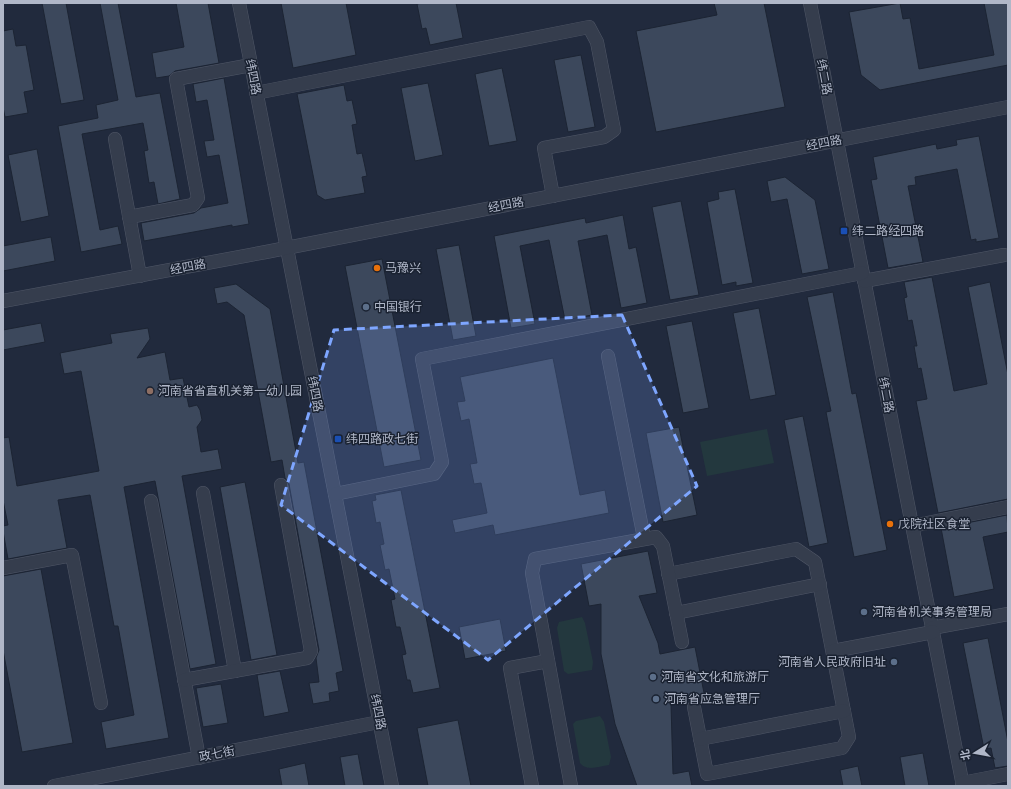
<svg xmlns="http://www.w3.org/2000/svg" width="1011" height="789" font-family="Inter,'Noto Sans SC',sans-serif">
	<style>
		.green { fill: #23383e }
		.building { fill: #3c485c; stroke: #1c2433 }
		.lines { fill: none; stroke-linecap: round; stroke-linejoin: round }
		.minor-casing { stroke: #505767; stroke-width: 14 }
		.minor { stroke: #353d4d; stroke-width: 13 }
		.marked { fill: #7ea6ff; fill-opacity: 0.2; stroke: #7ea6ff; stroke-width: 3; stroke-dasharray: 8 5; stroke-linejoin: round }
		.transit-dot { fill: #1a4fb4; stroke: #1a2231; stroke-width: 1.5 }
		.food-dot { fill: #e8710a; stroke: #1a2231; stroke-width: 1.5 }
		.service-dot { fill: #5c6f8a; stroke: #1a2231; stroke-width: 1.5 }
		.education-dot { fill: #8d6e63; stroke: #1a2231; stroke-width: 1.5 }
		.labels { text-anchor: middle; stroke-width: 3; stroke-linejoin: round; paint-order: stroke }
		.street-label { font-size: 12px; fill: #b0b7c8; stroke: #1a2231 }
		.poi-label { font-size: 12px; fill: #b0b7c8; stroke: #1a2231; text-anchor: start }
	</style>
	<rect width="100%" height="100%" fill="#212a3d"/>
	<!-- green -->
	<g class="green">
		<polygon points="767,429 774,463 707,476 700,442"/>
		<polygon points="582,617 585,623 593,662 592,670 568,674 564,671 557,628 559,622"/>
		<path d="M 600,716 L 604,722 L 611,757 L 609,765 C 599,766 587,772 580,763 L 573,724 L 576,721 Z"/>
	</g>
	<!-- building -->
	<g class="building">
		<polygon points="42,3 66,3 84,100 61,104"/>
		<polygon points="100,3 118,3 136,97 160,93 180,199 158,204 154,182 149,183 144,151 148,150 143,123 82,134 100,230 118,226 122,244 81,252 58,126 98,118 96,105 118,100"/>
		<polygon points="176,3 208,3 219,63 175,71 169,76 156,78 152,53 184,47"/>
		<polygon points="281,3 346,3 356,55 293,68"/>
		<polygon points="422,3 456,3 463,38 430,45 426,28 422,29 417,4"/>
		<polygon points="714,3 764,3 785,107 656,132 636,31 717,15"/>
		<polygon points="900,3 903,19 910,18 919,69 994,55 984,3 1008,3 1008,65 880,90 861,75 849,12"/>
		<polygon points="13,29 16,46 26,45 34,90 24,92 28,113 5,117 3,107 3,31"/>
		<polygon points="581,55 595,127 568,132 554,60"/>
		<polygon points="502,68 517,141 489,146 475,74"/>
		<polygon points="224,78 249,224 232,227 232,225 144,241 141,223 194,213 201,208 228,203 219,155 207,157 204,141 214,140 207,100 196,102 193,84"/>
		<polygon points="428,83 443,155 415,161 401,88"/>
		<polygon points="344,85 347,101 352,100 357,124 352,125 357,154 362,153 367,176 362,177 365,193 325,200 317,195 297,94"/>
		<polygon points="979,136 999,238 976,242 976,239 971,240 957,169 915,177 916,185 908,186 923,262 888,268 871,180 877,179 873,157 936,144 937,149 957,145 956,140"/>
		<polygon points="37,149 49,216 21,222 8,155"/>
		<polygon points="785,177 815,200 829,269 802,274 787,199 771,202 767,181"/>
		<polygon points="735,189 753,283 736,286 736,282 722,285 707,202 719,199 718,192"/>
		<polygon points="681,201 699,295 670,300 652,207"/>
		<polygon points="623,215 629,249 636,247 647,303 621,308 607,235 578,241 592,315 565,320 549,240 520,246 535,324 511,328 494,236 585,218 586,223"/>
		<polygon points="51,237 55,261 3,271 3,246"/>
		<polygon points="459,245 476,336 453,340 436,249"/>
		<polygon points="382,259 421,460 384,467 345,266"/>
		<polygon points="932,277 954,391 987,384 968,287 990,282 1008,375 1008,499 938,513 916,401 927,399 921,368 918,369 914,346 917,346 912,320 908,321 904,298 907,297 904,282"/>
		<polygon points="236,284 270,309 298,463 304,462 343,671 336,673 339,691 329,693 330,701 313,704 309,683 319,682 316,658 319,650 289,484 285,478 282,460 271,462 244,315 227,302 217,304 214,288"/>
		<polygon points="833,292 852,394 856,393 887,550 854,557 826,412 831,411 807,297"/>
		<polygon points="759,308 776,395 750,400 733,313"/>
		<polygon points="692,321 709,408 683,413 666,326"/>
		<polygon points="41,323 45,342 3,350 3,330"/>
		<polygon points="148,328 150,339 137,358 165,352 170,380 183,378 189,407 197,405 200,410 202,420 197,427 201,452 218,449 222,469 182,476 216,664 190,669 155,481 124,487 169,738 106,749 101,722 134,715 118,626 114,626 90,495 58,500 67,548 8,559 3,531 3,526 8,525 3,500 3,438 9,437 17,486 99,471 81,371 64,374 60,353 112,343 110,334"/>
		<polygon points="553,358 580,495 605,490 609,513 495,535 493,525 455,533 452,520 487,513 481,483 474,484 470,464 477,463 469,419 461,421 457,402 465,401 460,377"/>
		<polygon points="803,416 828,543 809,547 784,420"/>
		<polygon points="679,427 697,515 663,522 646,433"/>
		<polygon points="245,482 277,655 251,660 220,487"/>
		<polygon points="401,490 440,688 413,693 410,680 407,680 402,655 406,654 400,627 396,627 391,600 395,599 389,569 385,570 380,545 384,544 380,522 376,523 372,501 376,500 375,495"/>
		<polygon points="1007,515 1008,532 983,537 994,589 954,597 941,528"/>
		<polygon points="648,551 657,593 639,596 658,643 660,654 695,647 705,698 671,704 673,774 689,771 692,786 637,786 615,724 601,654 601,604 589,606 581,564"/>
		<polygon points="41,569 73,743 22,752 3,650 3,576"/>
		<polygon points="500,619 506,651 465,659 459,627"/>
		<polygon points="988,638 1008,742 1008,766 995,768 991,748 984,749 963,643"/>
		<polygon points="280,671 289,712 264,717 257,675"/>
		<polygon points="221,684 228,723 203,727 196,688"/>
		<polygon points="458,720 471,786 428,786 417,728"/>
		<polygon points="923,753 929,786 905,786 900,757"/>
		<polygon points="358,754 364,786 345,786 340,757"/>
		<polygon points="305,763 309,786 282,786 279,769"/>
		<polygon points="858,766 862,786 843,786 840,770"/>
	</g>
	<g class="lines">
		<defs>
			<g id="minor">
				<polyline points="239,3 392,786"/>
				<polyline points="810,3 963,786"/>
				<polyline points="256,93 589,27 597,42 614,130 604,137 544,148 553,196"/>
				<polyline points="115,139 140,276"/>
				<polyline points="129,217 193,205 198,198 176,79 251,65"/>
				<polyline points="864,281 1004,255"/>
				<polyline points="3,301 266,252 1008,107"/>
				<polyline points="608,356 644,538"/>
				<polyline points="203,493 235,671"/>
				<polyline points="335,494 434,474 442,462 422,359 862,273"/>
				<polyline points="151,501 199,758"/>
				<polyline points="912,526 1008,507"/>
				<polyline points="3,568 72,555 101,703"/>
				<polyline points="668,574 796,549 815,562 849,737 842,748 707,774 694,707"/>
				<polyline points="676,613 820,584"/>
				<polyline points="932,628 1008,614"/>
				<polyline points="833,651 933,632"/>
				<polyline points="184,680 307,658 311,651 281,485"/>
				<polyline points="700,739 844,711"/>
				<polyline points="962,783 1008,774"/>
				<polyline points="54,786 379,722"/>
				<polyline points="532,786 510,668 548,661"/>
				<polyline points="571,786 532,573 535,559 656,537 663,546 682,642"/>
			</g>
		</defs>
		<!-- minor casing -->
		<use href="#minor" class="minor-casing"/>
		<!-- minor -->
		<use href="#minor" class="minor"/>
	</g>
	<!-- marked area -->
	<path class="marked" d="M 622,315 L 697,486 L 488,660 L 281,505 L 334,330 Z"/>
	<!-- markers -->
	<g class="transit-dot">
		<rect x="840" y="227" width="8" height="8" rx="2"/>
		<rect x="334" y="435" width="8" height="8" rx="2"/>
	</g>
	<g class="food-dot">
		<circle cx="377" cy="268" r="4"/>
		<circle cx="890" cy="524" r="4"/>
	</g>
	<g class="service-dot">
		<circle cx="366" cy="307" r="4"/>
		<circle cx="864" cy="612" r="4"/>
		<circle cx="894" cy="662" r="4"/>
		<circle cx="653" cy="677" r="4"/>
		<circle cx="656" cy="699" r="4"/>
	</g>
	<circle class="education-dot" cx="150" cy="391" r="4"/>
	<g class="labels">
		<!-- street labels -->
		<g class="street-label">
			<text transform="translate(253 77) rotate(79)" y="4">纬四路</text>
			<text transform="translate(824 77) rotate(79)" y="4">纬二路</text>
			<text transform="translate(824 143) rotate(-11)" y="4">经四路</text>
			<text transform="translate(506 205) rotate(-11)" y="4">经四路</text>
			<text transform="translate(188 267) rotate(-11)" y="4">经四路</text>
			<text transform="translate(315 394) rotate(79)" y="4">纬四路</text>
			<text transform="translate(886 395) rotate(79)" y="4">纬二路</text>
			<text transform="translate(378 712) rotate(79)" y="4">纬四路</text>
			<text transform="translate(217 754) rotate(-11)" y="4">政七街</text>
		</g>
		<!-- poi labels -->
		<g class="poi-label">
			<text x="852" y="235">纬二路经四路</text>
			<text x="385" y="272">马豫兴</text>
			<text x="374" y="311">中国银行</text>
			<text x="158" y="395">河南省省直机关第一幼儿园</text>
			<text x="346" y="443">纬四路政七街</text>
			<text x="898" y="528">戊院社区食堂</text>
			<text x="872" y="616">河南省机关事务管理局</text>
			<text x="886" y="666" text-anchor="end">河南省人民政府旧址</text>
			<text x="661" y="681">河南省文化和旅游厅</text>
			<text x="664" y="703">河南省应急管理厅</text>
		</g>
	</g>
	<!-- border -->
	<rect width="1011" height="789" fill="none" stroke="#b0b7c8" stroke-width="8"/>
	<!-- north arrow -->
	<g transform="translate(975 753) rotate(259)" stroke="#1a2231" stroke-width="3" paint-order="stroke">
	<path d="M0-3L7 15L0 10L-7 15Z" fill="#b0b7c8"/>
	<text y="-6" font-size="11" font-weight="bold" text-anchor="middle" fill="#b0b7c8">北</text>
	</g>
</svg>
